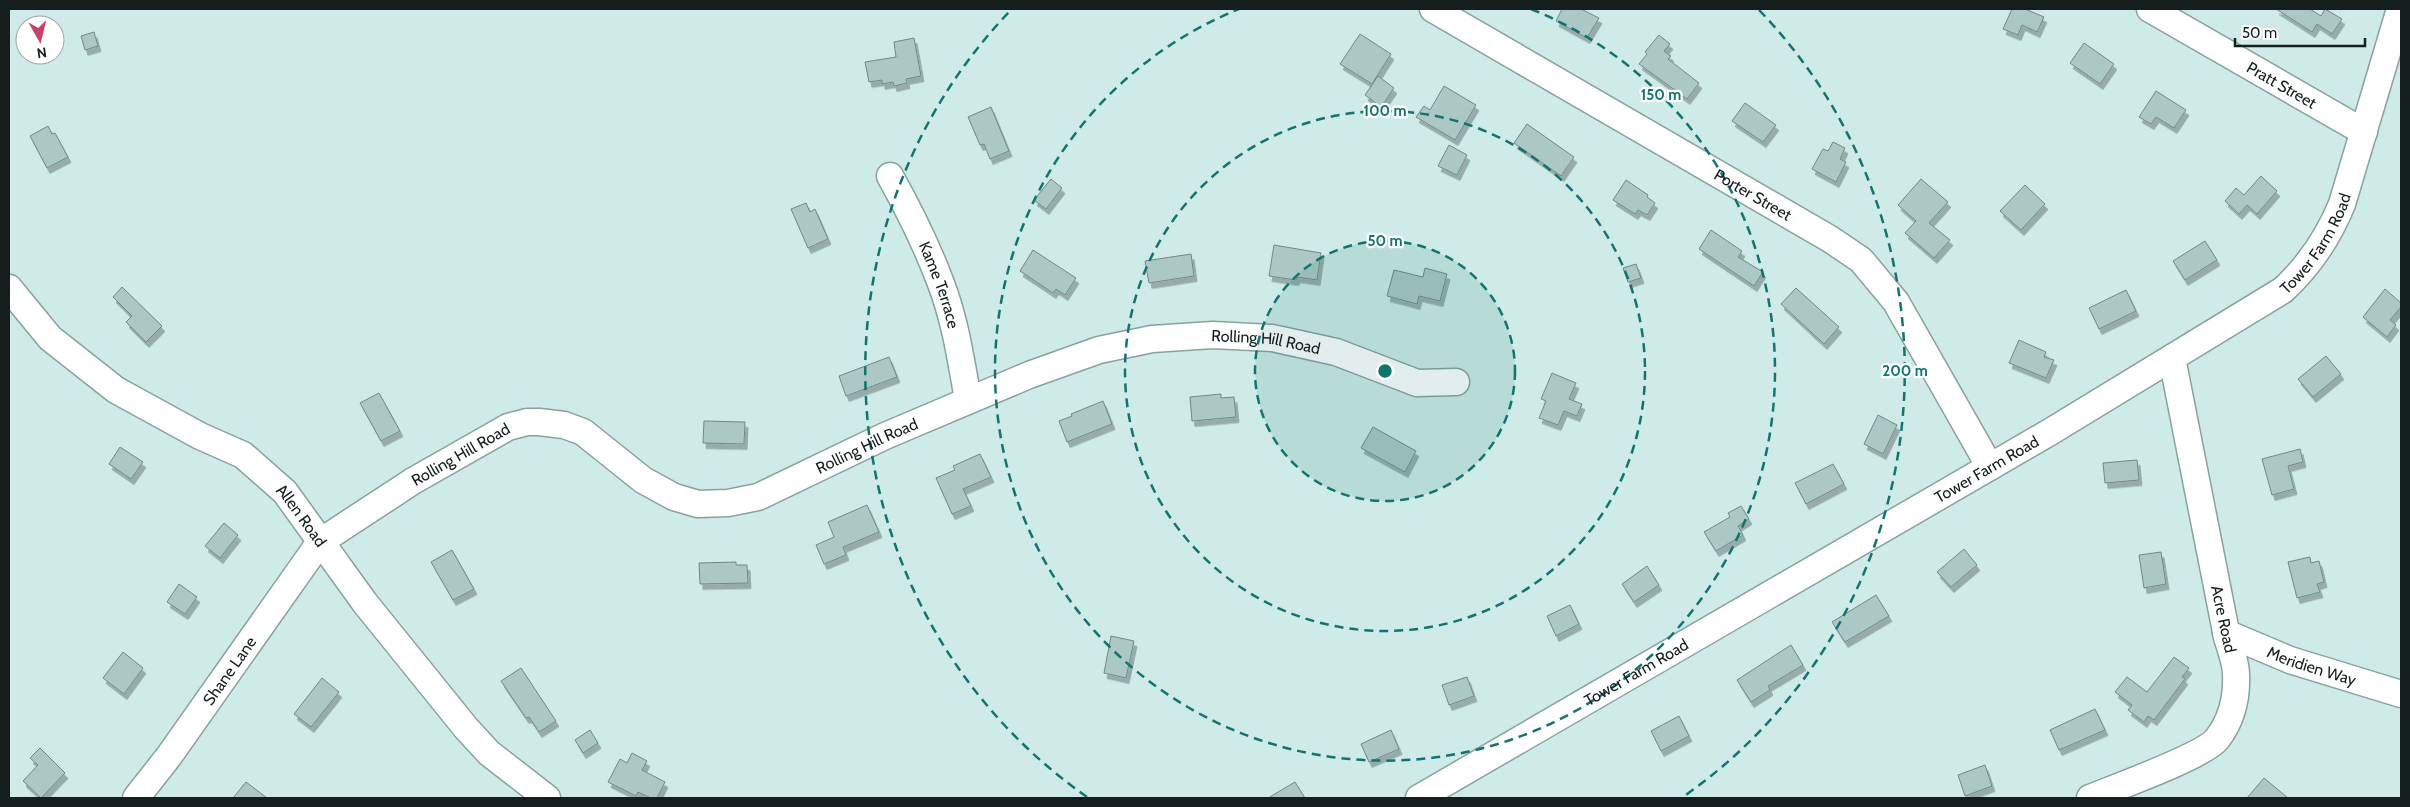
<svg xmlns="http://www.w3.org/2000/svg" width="2410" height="807" font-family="Cabin,sans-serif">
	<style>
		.building { fill: #abc8c4; stroke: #6e8986; filter: url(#shadow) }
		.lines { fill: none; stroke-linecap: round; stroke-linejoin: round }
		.minor-casing { stroke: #87a39f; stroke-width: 29 }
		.minor { stroke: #fff; stroke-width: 26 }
		.ring { fill: none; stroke: #0f766e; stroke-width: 2.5; stroke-dasharray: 9 6 }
		.labels { text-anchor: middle; stroke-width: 4.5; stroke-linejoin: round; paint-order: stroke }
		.street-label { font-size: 16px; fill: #141e1d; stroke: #fff }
		.centre { fill: #0f766e; stroke: #fff; stroke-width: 2.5 }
		.ring-label { font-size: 15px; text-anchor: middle; font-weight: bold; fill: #0f766e; stroke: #fff; stroke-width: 4.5; stroke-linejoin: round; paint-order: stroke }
	</style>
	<defs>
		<filter id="shadow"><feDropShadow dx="3" dy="5.5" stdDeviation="0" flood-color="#0004"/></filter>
	</defs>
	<rect width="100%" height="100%" fill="#ceebe7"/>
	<!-- building -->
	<g class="building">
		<polygon points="1562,9 1581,9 1599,18 1587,38 1556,21"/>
		<polygon points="2012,9 2025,9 2044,17 2037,32 2022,25 2018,35 2003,29"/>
		<polygon points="2276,9 2310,9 2321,16 2325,9 2342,19 2332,34 2317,24 2312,32"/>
		<polygon points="94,32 98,46 85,50 81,36"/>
		<polygon points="1360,34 1391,54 1372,84 1340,64"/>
		<polygon points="1659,35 1670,44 1664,51 1671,56 1668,59 1699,83 1687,99 1639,64 1647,54 1645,52"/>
		<polygon points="914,38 921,76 906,79 907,83 894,86 893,82 882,84 882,80 869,82 865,62 896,57 894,42"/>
		<polygon points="2084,43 2114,64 2100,84 2070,63"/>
		<polygon points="1378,76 1394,88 1381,107 1365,95"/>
		<polygon points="1444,86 1476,105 1455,140 1416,117 1424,106 1430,110"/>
		<polygon points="2156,91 2186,110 2174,128 2156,117 2151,124 2139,117"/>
		<polygon points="1745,103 1776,125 1763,142 1732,121"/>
		<polygon points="991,107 1009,151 990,159 984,144 980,145 968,117"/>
		<polygon points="1527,124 1574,157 1561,176 1514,143"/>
		<polygon points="48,126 52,134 55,133 68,157 47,168 30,136"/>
		<polygon points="1833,142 1845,148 1840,159 1846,162 1836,182 1812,169 1823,149 1828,151"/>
		<polygon points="1449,145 1467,155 1457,175 1438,166"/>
		<polygon points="2261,176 2277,191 2257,214 2247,205 2239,214 2225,201 2236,188 2244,195"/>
		<polygon points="1051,179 1062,188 1046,209 1034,200"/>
		<polygon points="1921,179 1948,202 1929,223 1950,240 1934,258 1905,233 1916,221 1898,205"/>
		<polygon points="1626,180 1648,195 1647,197 1655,203 1647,215 1638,210 1635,214 1613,200"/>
		<polygon points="2025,185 2045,204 2021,230 2000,211"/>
		<polygon points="806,203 810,212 815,209 828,239 808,248 791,209"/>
		<polygon points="1711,230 1742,251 1738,257 1763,272 1754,286 1699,249"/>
		<polygon points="2205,241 2217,260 2185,280 2173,261"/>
		<polygon points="1274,245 1321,253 1317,280 1297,277 1296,280 1269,276"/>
		<polygon points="1033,250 1076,278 1065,295 1056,289 1053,293 1020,271"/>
		<polygon points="1191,254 1194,276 1149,283 1145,261"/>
		<polygon points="1636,264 1641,278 1628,282 1623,268"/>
		<polygon points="1425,268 1447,274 1440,301 1419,296 1417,304 1387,296 1394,270 1423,277"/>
		<polygon points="122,287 162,326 146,342 126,322 132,316 113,297"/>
		<polygon points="1796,288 1839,327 1824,344 1781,304"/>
		<polygon points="2385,289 2401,303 2401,307 2390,320 2396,325 2387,337 2363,317"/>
		<polygon points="2126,290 2136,311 2099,329 2089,308"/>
		<polygon points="2019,340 2046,352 2044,357 2054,360 2046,378 2009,363"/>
		<polygon points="2326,356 2341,374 2313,397 2298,379"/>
		<polygon points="889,357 897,377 846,396 839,376"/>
		<polygon points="1552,373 1576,383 1569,399 1582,404 1577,416 1564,411 1558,425 1539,418 1546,401 1541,399"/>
		<polygon points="379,393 400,431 381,441 360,403"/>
		<polygon points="1221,394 1221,398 1234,397 1236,417 1192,421 1190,397"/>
		<polygon points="1103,401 1112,424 1067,442 1059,421 1072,416 1071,414"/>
		<polygon points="1878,415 1897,425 1883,454 1864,444"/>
		<polygon points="704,421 745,422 744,444 703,443"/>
		<polygon points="1373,427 1416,451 1405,472 1361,448"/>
		<polygon points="120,447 143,462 131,479 109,464"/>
		<polygon points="2300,449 2303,462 2288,466 2294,489 2272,495 2262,459"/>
		<polygon points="980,454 991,477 963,489 971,506 952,514 936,478 955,470 953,466"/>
		<polygon points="2137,460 2139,480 2105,483 2103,463"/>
		<polygon points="1833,464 1844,484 1806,504 1795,483"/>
		<polygon points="867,505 879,532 843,547 846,555 824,564 816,545 834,537 828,522"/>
		<polygon points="1741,506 1749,519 1738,526 1743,535 1716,551 1704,532 1730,517 1728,513"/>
		<polygon points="224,523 238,535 220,558 205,546"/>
		<polygon points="1964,549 1977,565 1951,587 1937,572"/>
		<polygon points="452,550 474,589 453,600 431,562"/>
		<polygon points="2161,552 2166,584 2144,588 2139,555"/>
		<polygon points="2310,557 2311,563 2319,561 2324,582 2317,584 2320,592 2297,598 2288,562"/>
		<polygon points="736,562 736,565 747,565 748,583 700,584 699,563"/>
		<polygon points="1647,566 1659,585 1634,602 1622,584"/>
		<polygon points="179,584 197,597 185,614 167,602"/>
		<polygon points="1876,595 1889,616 1845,642 1832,622"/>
		<polygon points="1570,605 1579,624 1556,636 1547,616"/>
		<polygon points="1111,636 1134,641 1126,678 1104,673"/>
		<polygon points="1791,645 1803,665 1768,686 1770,690 1751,702 1737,680"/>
		<polygon points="123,652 143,668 124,694 103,678"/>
		<polygon points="2174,657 2189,668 2182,677 2185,679 2154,720 2148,716 2144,722 2128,710 2132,705 2115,692 2127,677 2147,692"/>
		<polygon points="521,668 556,721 539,732 529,717 526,718 501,681"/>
		<polygon points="1467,677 1474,696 1449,705 1442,685"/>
		<polygon points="322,678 339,692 311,727 294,714"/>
		<polygon points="2095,709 2105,730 2059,750 2050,730"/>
		<polygon points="1679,716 1689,736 1661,751 1651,731"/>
		<polygon points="590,730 598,743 583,753 575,740"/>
		<polygon points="1391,730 1399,749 1369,762 1361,744"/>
		<polygon points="40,748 65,773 41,798 23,781 38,765 30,758"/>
		<polygon points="632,753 647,761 642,770 665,782 657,798 651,798 638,792 636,796 608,782 620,759 627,763"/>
		<polygon points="1985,765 1992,786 1965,796 1958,775"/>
		<polygon points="2264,778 2288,798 2247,798"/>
		<polygon points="246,782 267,798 233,798"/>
		<polygon points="1295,782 1305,798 1268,798"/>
	</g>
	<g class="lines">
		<defs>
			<g id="minor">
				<path id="s1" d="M 1433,9 L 1830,239 L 1861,260 L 1896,302 L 1990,467"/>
				<path id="s2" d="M 2150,9 L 2364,132"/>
				<path id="s3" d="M 890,176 C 909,210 926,244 940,281 C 955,319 961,360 968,400"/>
				<path id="s4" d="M 9,288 L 50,338 L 116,390 L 200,436 L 243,455 L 285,492 L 365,603 L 466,728 L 489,753 L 547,798"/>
				<path id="s5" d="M 2226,633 L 2290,660 L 2401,694"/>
				<path id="s6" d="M 136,798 L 169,756 L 320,542 L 413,481 L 508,427 L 527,422 L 539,422 L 564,425 L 583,432 L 643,480 L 674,497 L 698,504 L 728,503 L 758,497 L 885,436 L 1029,375 L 1099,350 L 1152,339 L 1213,335 L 1272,338 L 1336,352 L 1417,383 L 1456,382"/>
				<path id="s7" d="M 1419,798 L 2050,432 L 2283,290 C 2310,265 2328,238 2342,204 L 2400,9"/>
				<path d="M 2090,798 C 2114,788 2204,756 2217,739 C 2232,720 2237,697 2236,674 C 2236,662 2230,648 2227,637 L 2172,358"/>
			</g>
		</defs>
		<!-- minor casing -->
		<use href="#minor" class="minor-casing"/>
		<!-- minor -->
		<use href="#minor" class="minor"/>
	</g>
	<!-- distance rings -->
	<circle cx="1385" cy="371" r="130" fill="#0f766e" fill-opacity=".12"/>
	<g class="ring">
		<circle cx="1385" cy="371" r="130"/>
		<circle cx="1385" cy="371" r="260"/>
		<path d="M1531 9A390 390 0 1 1 1239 9"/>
		<path d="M1087 797A520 520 0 0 1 1011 10M1759 10A520 520 0 0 1 1683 797"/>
	</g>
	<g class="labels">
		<!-- street labels -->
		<g class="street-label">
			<text dy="6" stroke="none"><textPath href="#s2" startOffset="152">Pratt Street</textPath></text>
			<text dy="6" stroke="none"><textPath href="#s1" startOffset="370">Porter Street</textPath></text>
			<text dy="6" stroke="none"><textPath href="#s7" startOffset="1060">Tower Farm Road</textPath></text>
			<text dy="6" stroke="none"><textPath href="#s3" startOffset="120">Kame Terrace</textPath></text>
			<text dy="6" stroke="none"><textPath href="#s6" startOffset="1351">Rolling Hill Road</textPath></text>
			<text dy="6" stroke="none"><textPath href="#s6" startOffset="931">Rolling Hill Road</textPath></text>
			<text dy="6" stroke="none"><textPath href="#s6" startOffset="481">Rolling Hill Road</textPath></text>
			<text dy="6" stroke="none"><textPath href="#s7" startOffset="656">Tower Farm Road</textPath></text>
			<text dy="6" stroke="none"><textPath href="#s4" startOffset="376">Allen Road</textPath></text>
			<text transform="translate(2224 619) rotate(78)" y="6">Acre Road</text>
			<text dy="6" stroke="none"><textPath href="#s5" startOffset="92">Meridien Way</textPath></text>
			<text dy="6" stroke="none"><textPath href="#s6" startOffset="158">Shane Lane</textPath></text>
			<text dy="6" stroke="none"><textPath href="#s7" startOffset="251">Tower Farm Road</textPath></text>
		</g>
	</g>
	<circle cx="1385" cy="371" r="8" class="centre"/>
	<g class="ring-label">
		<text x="1661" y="100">150 m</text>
		<text x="1385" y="116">100 m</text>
		<text x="1385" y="246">50 m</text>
		<text x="1905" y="376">200 m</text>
	</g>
	<!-- border -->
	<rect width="2410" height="807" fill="none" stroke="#141e1d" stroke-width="20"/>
	<!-- north arrow -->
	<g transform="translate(40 40) rotate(172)"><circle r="24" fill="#ffffff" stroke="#a1a5a5"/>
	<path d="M0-4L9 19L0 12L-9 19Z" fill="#cc3e67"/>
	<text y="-8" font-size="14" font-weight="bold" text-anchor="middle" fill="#141e1d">N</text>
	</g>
	<!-- scale -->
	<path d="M2235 38v8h130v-8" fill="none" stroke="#141e1d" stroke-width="2.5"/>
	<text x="2242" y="38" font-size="15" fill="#141e1d" stroke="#ffffff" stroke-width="4" paint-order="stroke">50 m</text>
</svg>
